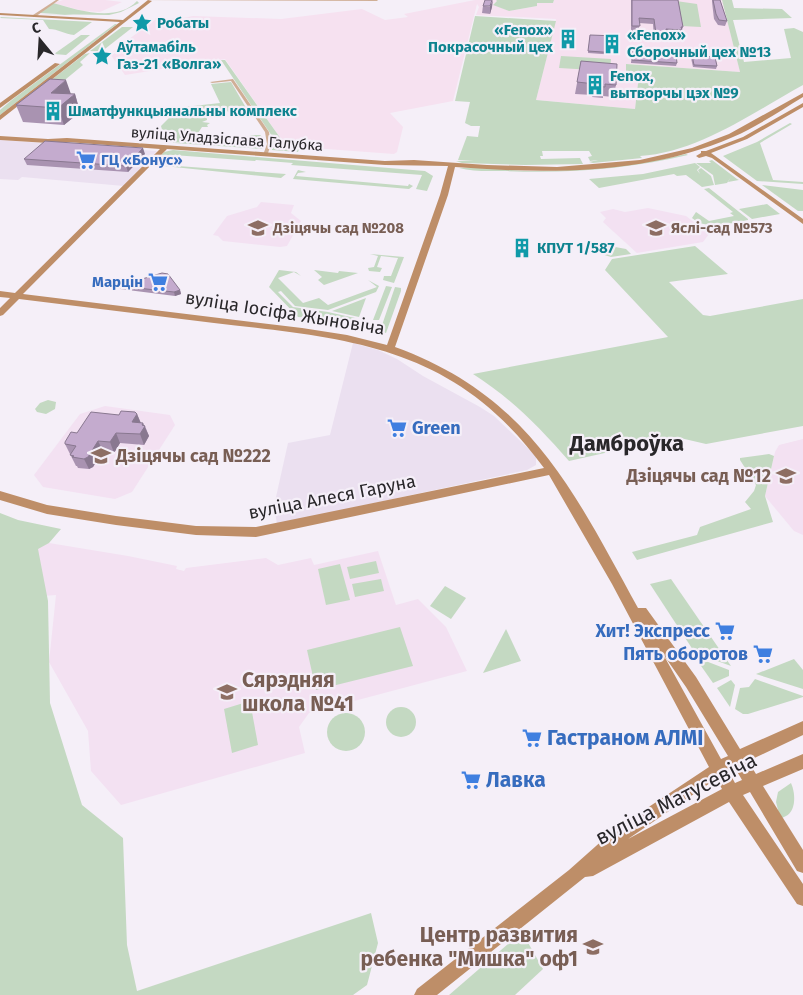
<svg xmlns="http://www.w3.org/2000/svg" width="803" height="995" font-family="'Fira Sans',sans-serif">
	<style>
		.built { fill: #ebe0f0 }
		.industrial { fill: #f6e1f0 }
		.education { fill: #f3e1f2 }
		.green { fill: #c4d9c2 }
		.lines { fill: none; stroke-linecap: round; stroke-linejoin: round }
		.street { fill: #d0af96; fill-rule: evenodd }
		.secondary { fill: #be8e68; fill-rule: evenodd }
		.wall { fill: #a993b1 }
		.shaded-wall { fill: #897890 }
		.building { fill: #c4abce; stroke: #897890 }
		.labels { text-anchor: middle; stroke-width: 4.5; stroke-linejoin: round; paint-order: stroke }
		.far-culture-label { font-size: 15px; font-weight: bold; fill: #0d838f; stroke: #f5eff8; text-anchor: start }
		.far-street-label { font-size: 15px; fill: #29272a; stroke: #f5eff8 }
		.far-shop-label { font-size: 15px; font-weight: bold; fill: #366cbe; stroke: #f5eff8; text-anchor: start }
		.far-education-label { font-size: 15px; font-weight: bold; fill: #785e54; stroke: #f5eff8; text-anchor: start }
		.street-label { font-size: 18px; fill: #29272a; stroke: #f5eff8 }
		.shop-label { font-size: 18px; font-weight: bold; fill: #366cbe; stroke: #f5eff8; text-anchor: end }
		.education-label { font-size: 18px; font-weight: bold; fill: #785e54; stroke: #f5eff8; text-anchor: start }
		.near-education-label { font-size: 21px; font-weight: bold; fill: #785e54; stroke: #f5eff8; text-anchor: start }
		.near-shop-label { font-size: 21px; font-weight: bold; fill: #366cbe; stroke: #f5eff8; text-anchor: start }
		.near-street-label { font-size: 21px; fill: #29272a; stroke: #f5eff8 }
		.district-label { font-size: 22px; font-weight: bold; fill: #29272a; stroke: #f5eff8 }
	</style>
	<rect width="100%" height="100%" fill="#f5eff8"/>
	<!-- built -->
	<g class="built">
		<polygon points="0,140 157,151 124,186 22,177 18,180 0,179"/>
		<polygon points="353,343 378,350 397,359 423,376 480,407 494,416 536,456 536,465 527,470 277,524 274,506 288,443 330,435"/>
	</g>
	<!-- industrial -->
	<g class="industrial">
		<polygon points="63,0 105,0 122,2 100,12 83,11 53,3"/>
		<polygon points="475,0 496,0 498,1 493,4 509,11 537,6 537,3 553,3 554,0 722,0 740,72 626,64 639,75 635,109 536,100 556,19 476,15 479,7 477,4 453,101 390,113 403,127 397,152 394,154 286,146 225,59 125,75 110,54 156,18 183,18 193,16 281,19 362,9 385,20 408,17 404,14"/>
	</g>
	<!-- education -->
	<g class="education">
		<polygon points="261,202 294,205 291,213 301,221 287,246 280,247 223,241 218,236 213,235 227,216 257,207"/>
		<polygon points="648,208 686,216 709,234 703,242 637,253 603,222 606,218 600,212 613,209 625,212"/>
		<polygon points="105,406 170,415 175,425 132,492 115,499 43,487 34,475 80,414"/>
		<polygon points="803,439 803,535 794,531 765,496 775,452 779,445"/>
		<polygon points="49,543 128,556 177,566 176,569 184,571 186,568 266,558 278,565 311,558 314,565 378,551 396,605 418,599 446,627 467,671 309,713 299,727 305,753 121,805 91,771 88,731 49,662 56,595 43,596 37,548"/>
	</g>
	<!-- green -->
	<g class="green">
		<polygon points="496,0 554,0 553,3 537,3 537,6 509,11 493,5 497,1"/>
		<polygon points="669,0 697,4 701,27 681,26"/>
		<path d="M 722,0 L 732,0 L 734,8 L 782,9 L 792,18 L 733,20 L 744,62 L 791,58 L 784,29 L 794,28 L 803,32 L 803,85 C 754,112 697,153 640,156 L 642,158 L 593,163 L 589,162 L 598,160 L 590,161 L 588,157 L 592,156 L 589,151 L 542,151 L 543,156 L 540,156 L 541,159 L 580,158 L 583,164 L 525,165 L 462,163 L 456,161 L 474,161 L 458,160 L 467,136 L 478,137 L 480,126 L 471,126 L 465,123 L 470,102 L 455,101 L 475,16 L 556,21 L 536,100 L 635,109 L 639,75 L 626,73 L 626,64 L 740,72 Z"/>
		<path d="M 137,1 L 139,3 L 121,12 L 109,15 L 39,14 L 73,15 L 40,13 L 53,3 C 78,10 116,23 137,1 Z"/>
		<path d="M 1,17 L 92,22 L 74,35 C 65,34 58,29 49,29 L 43,20 L 0,18 Z"/>
		<polygon points="115,24 117,24 0,115 0,110 13,99"/>
		<polygon points="122,27 133,27 101,52 90,51"/>
		<polygon points="81,35 90,35 66,55 54,54"/>
		<polygon points="90,53 80,62 83,65 49,93 37,91 85,54"/>
		<polygon points="561,56 611,59 610,71 559,68"/>
		<polygon points="221,60 225,60 286,146 299,149 298,152 272,150 272,136"/>
		<polygon points="231,82 249,113 230,113 227,111 218,112 219,115 207,117 207,120 202,122 210,123 207,125 208,127 202,127 194,139 173,143 176,136 163,133 161,126 169,118 169,114 173,114 177,110 175,108 220,103 211,84"/>
		<polygon points="790,123 792,124 760,143 773,180 803,182 803,184 757,181 723,156 757,142"/>
		<polygon points="252,135 260,135 264,138 263,149 175,143 197,140 210,142 229,142 232,138 243,138 235,139 236,141 232,141 242,144 252,142 252,137 247,137"/>
		<polygon points="173,150 425,171 433,176 427,191 416,189 422,175 291,165 293,163 256,160 255,161 173,155 164,165 286,174 281,178 154,165 164,152"/>
		<path d="M 686,154 L 688,155 C 628,169 567,174 505,171 C 490,171 473,172 459,168 C 482,167 505,170 528,171 C 581,171 634,166 686,154 Z"/>
		<polygon points="712,160 737,179 739,180 728,182 731,177 727,183 715,185 713,175 696,163 711,163 709,161"/>
		<polygon points="695,163 700,167 697,170 700,174 698,170 701,168 711,176 714,185 702,187 686,175 677,176 674,174 599,188 589,179 643,174"/>
		<polygon points="298,170 306,172 298,173 296,176 408,186 409,184 413,186 409,189 293,179"/>
		<polygon points="762,185 803,190 803,211 798,211"/>
		<path d="M 709,188 L 748,219 L 748,220 C 731,223 707,231 692,218 L 696,212 L 709,221 L 734,216 L 730,213 L 733,212 L 704,189 Z"/>
		<polygon points="767,204 780,214 752,219 739,209"/>
		<polygon points="610,246 626,249 631,254 611,257 588,250"/>
		<path d="M 695,246 L 728,274 L 669,282 L 703,315 L 710,316 L 803,299 L 803,426 L 706,444 L 676,437 L 569,461 C 540,428 511,398 473,374 L 668,337 L 605,270 L 612,259 Z"/>
		<polygon points="370,254 404,257 394,283 383,280 384,276 391,276 398,258 381,256 377,267 382,268 380,272 369,271 368,268 374,267 378,256"/>
		<polygon points="279,270 296,272 301,276 294,272 278,278 303,303 319,298 328,305 377,287 368,280 379,286 376,292 328,310 295,306 281,291 278,292 293,307 328,312 355,318 339,324 330,322 331,320 298,317 269,287"/>
		<polygon points="314,270 338,273 339,271 358,273 324,285 318,280 322,277"/>
		<polygon points="386,286 392,287 379,320 373,320"/>
		<polygon points="395,287 401,288 401,291 386,333 380,331"/>
		<polygon points="366,298 359,317 332,311"/>
		<polygon points="48,400 56,402 55,409 46,414 37,412 35,409 40,403"/>
		<polygon points="769,454 774,456 765,496 773,522 637,560 632,552 697,535 700,527 751,509 745,502 754,491 756,485 740,460 740,458"/>
		<polygon points="0,513 18,520 61,529 49,543 38,549 48,601 50,703 82,805 123,838 127,945 137,991 371,913 378,943 367,985 353,995 0,995"/>
		<polygon points="376,561 379,573 350,579 347,567"/>
		<polygon points="340,564 350,600 326,605 318,569"/>
		<polygon points="381,579 384,591 355,597 352,584"/>
		<polygon points="671,579 731,666 695,653 650,584"/>
		<polygon points="445,586 466,598 451,619 430,606"/>
		<polygon points="400,627 413,666 316,690 307,650"/>
		<polygon points="506,629 521,661 483,673"/>
		<polygon points="794,659 803,670 803,689 756,674"/>
		<polygon points="703,660 729,670 729,676 713,683 699,663"/>
		<polygon points="755,679 803,696 803,697 748,714 743,714 735,709 740,688 749,687"/>
		<polygon points="731,680 735,685 730,707 717,688"/>
		<polygon points="250,701 258,745 232,753 224,709"/>
		<circle cx="401" cy="722" r="15"/>
		<circle cx="346" cy="732" r="19"/>
		<path d="M 791,783 C 796,794 797,816 780,818 L 776,802 L 778,792 Z"/>
		<polygon points="522,932 543,969 515,995 449,995"/>
	</g>
	<g class="lines">
		<!-- street -->
		<g class="street">
			<polygon points="56,0 59,0 35,17 33,17 33,15"/>
			<polygon points="140,0 378,0 377,1"/>
			<polygon points="233,79 269,132 271,144 267,156 263,155 267,144 265,132 231,81 212,83 210,82"/>
		</g>
		<!-- secondary -->
		<g class="secondary">
			<polygon points="148,0 152,1 0,120 0,115 120,22 0,15 0,13 123,20"/>
			<polygon points="55,63 60,64 0,108 0,103"/>
			<path d="M 803,93 L 803,97 C 780,111 758,126 733,137 C 646,175 548,174 455,167 L 448,195 L 395,347 C 530,396 573,490 638,608 L 646,608 L 696,677 L 740,749 L 803,721 L 803,735 L 748,761 L 756,774 L 803,754 L 803,769 L 763,786 L 803,850 L 803,873 L 797,871 L 750,792 L 743,795 L 803,884 L 803,906 L 797,904 L 729,802 L 593,876 L 585,877 L 437,995 L 414,995 L 417,989 L 569,870 L 614,830 L 709,767 L 612,584 L 549,475 L 256,537 L 196,535 L 116,525 L 47,514 L 0,500 L 0,491 L 47,505 L 116,516 L 196,526 L 256,527 L 544,468 C 455,346 353,339 214,323 C 149,315 84,307 19,299 L 3,315 L 0,316 L 0,308 L 10,298 L 0,297 L 0,291 L 15,293 L 160,149 L 67,142 L 48,143 L 0,140 L 0,136 L 48,139 L 67,138 L 385,161 L 414,160 L 487,165 L 557,167 L 640,160 L 692,148 L 729,134 ZM 167,149 L 385,165 L 448,166 L 440,195 L 387,345 L 347,335 L 302,328 L 23,294 ZM 663,654 L 686,687 L 728,756 L 721,759 ZM 735,768 L 742,780 L 735,783 L 729,772 ZM 716,779 L 722,789 L 628,839 Z"/>
			<polygon points="803,103 803,107 747,139 711,153 803,219 803,224 712,158 706,156 699,158 696,156 701,153 701,151 706,151 743,137"/>
		</g>
	</g>
	<!-- wall -->
	<g class="wall">
		<polygon points="631,0 678,0 683,27 680,35 667,34 666,40 654,39 653,24 639,23 639,31 631,31"/>
		<polygon points="712,0 720,0 727,21 725,26 718,25 714,19 712,2"/>
		<polygon points="483,6 492,7 490,14 482,13"/>
		<polygon points="590,35 616,53 616,55 588,53"/>
		<polygon points="632,51 677,63 676,66 631,63"/>
		<polygon points="692,55 717,66 716,69 693,67 691,58"/>
		<polygon points="581,61 616,85 613,97 603,96 603,98 592,97 593,95 575,94"/>
		<polygon points="71,94 75,94 80,112 64,125 23,122 16,105"/>
		<polygon points="145,154 128,172 27,165 24,159"/>
		<polygon points="119,286 180,290 181,294 175,296 120,289"/>
		<polygon points="137,414 141,423 145,426 149,436 144,445 120,443 114,453 103,451 93,467 89,469 78,468 77,466 76,466 65,444 77,433 119,415"/>
	</g>
	<!-- shaded-wall -->
	<g class="shaded-wall">
		<polygon points="493,0 492,7 490,14 490,6"/>
		<polygon points="66,80 72,97 75,94 80,112 64,125 58,108 51,93"/>
		<polygon points="143,148 145,154 128,172 126,166"/>
		<polygon points="180,290 181,294 175,296 174,292"/>
		<polygon points="137,414 141,424 132,422"/>
		<polygon points="143,423 149,436 144,445 140,434 142,425"/>
		<polygon points="116,433 120,443 114,453 110,442"/>
		<polygon points="98,441 103,451 93,467 89,469 84,459"/>
	</g>
	<!-- building -->
	<g class="building">
		<polygon points="485,0 492,0 490,6 483,6"/>
		<polygon points="632,0 678,0 683,27 681,27 682,30 666,29 667,35 656,34 654,19 639,18 640,26 632,26"/>
		<polygon points="713,0 720,0 727,21 719,20 716,14"/>
		<polygon points="590,35 617,36 616,53 588,51"/>
		<polygon points="632,51 676,54 677,63 632,60"/>
		<polygon points="692,55 715,57 717,66 694,65"/>
		<polygon points="581,61 617,64 616,85 605,84 605,87 594,86 595,84 577,82"/>
		<polygon points="50,79 66,80 51,93 75,94 58,108 16,105"/>
		<polygon points="45,141 143,148 126,166 24,159"/>
		<polygon points="162,273 168,274 180,290 174,292 119,286"/>
		<polygon points="121,411 135,412 137,414 132,422 143,423 142,425 145,426 140,434 116,433 110,442 98,441 88,457 84,459 72,457 74,456 70,455 76,446 65,444 65,442 71,432 77,433 91,412 119,415"/>
	</g>
	<!-- icons -->
	<defs>
		<symbol id="sight-bare" viewBox="-9 -9 18 18"><path d="M0-6L1.8-2.2L6-1.7L2.9 1.2L3.7 5.4L0 3.3L-3.7 5.4L-2.9 1.2L-6-1.7L-1.8-2.2Z" fill="#0f9aa8" stroke="#f5eff8" stroke-width="2.5" paint-order="stroke"/></symbol>
		<symbol id="building-bare" viewBox="-9 -9 18 18"><path d="M-4-6H4V6H1V3H-1V6H-4ZM-2.5-4.3h1.7v1.8h-1.7ZM.8-4.3h1.7v1.8H.8ZM-2.5-1h1.7V.8h-1.7ZM.8-1h1.7V.8H.8Z" fill="#0f9aa8" stroke="#f5eff8" stroke-width="2.5" paint-order="stroke"/></symbol>
		<symbol id="supermarket-bare" viewBox="-9 -9 18 18"><path d="M-6-5.5h2.5l.6 2H6L4.5 2H-2.5L-4.4-4H-6ZM-1.5 3.2a1.3 1.3 0 1 0 .1 0ZM3 3.2a1.3 1.3 0 1 0 .1 0Z" fill="#3f7fe0" stroke="#f5eff8" stroke-width="2.5" paint-order="stroke"/></symbol>
		<symbol id="school-bare" viewBox="-9 -9 18 18"><path d="M0-5L7-2L0 1L-7-2ZM-4 1L0 2.5L4 1V4Q0 6-4 4Z" fill="#8d6e63" stroke="#f5eff8" stroke-width="2.5" paint-order="stroke"/></symbol>
	</defs>
	<g fill-rule="evenodd">
		<use href="#sight-bare" x="128" y="9" width="28" height="28"/>
		<use href="#building-bare" x="554" y="25" width="28" height="28"/>
		<use href="#building-bare" x="598" y="30" width="28" height="28"/>
		<use href="#sight-bare" x="88" y="42" width="28" height="28"/>
		<use href="#building-bare" x="581" y="71" width="28" height="28"/>
		<use href="#building-bare" x="39" y="97" width="28" height="28"/>
		<use href="#supermarket-bare" x="72" y="146" width="28" height="28"/>
		<use href="#school-bare" x="244" y="214" width="28" height="28"/>
		<use href="#school-bare" x="642" y="214" width="28" height="28"/>
		<use href="#building-bare" x="508" y="234" width="28" height="28"/>
		<use href="#supermarket-bare" x="144" y="268" width="28" height="28"/>
		<use href="#supermarket-bare" x="383" y="414" width="28" height="28"/>
		<use href="#school-bare" x="87" y="442" width="28" height="28"/>
		<use href="#school-bare" x="772" y="462" width="28" height="28"/>
		<use href="#supermarket-bare" x="711" y="617" width="28" height="28"/>
		<use href="#supermarket-bare" x="749" y="640" width="28" height="28"/>
		<use href="#school-bare" x="213" y="678" width="28" height="28"/>
		<use href="#supermarket-bare" x="518" y="724" width="28" height="28"/>
		<use href="#supermarket-bare" x="457" y="766" width="28" height="28"/>
		<use href="#school-bare" x="579" y="933" width="28" height="28"/>
	</g>
	<g class="labels">
		<!-- far-culture labels -->
		<g class="far-culture-label">
			<text x="157" y="28">Робаты</text>
			<text x="553" y="35" text-anchor="end">«Fenox»<tspan x="553" dy="17">Покрасочный цех</tspan></text>
			<text x="627" y="40">«Fenox»<tspan x="627" dy="17">Сборочный цех №13</tspan></text>
			<text x="117" y="52">Аўтамабіль<tspan x="117" dy="17">Газ-21 «Волга»</tspan></text>
			<text x="610" y="81">Fenox,<tspan x="610" dy="17">вытворчы цэх №9</tspan></text>
			<text x="68" y="116">Шматфункцыянальны комплекс</text>
			<text x="537" y="253">КПУТ 1/587</text>
		</g>
		<!-- far-street labels -->
		<g class="far-street-label">
			<text transform="translate(227 139) rotate(4)" y="5">вуліца Уладзіслава Галубка</text>
		</g>
		<!-- far-shop labels -->
		<g class="far-shop-label">
			<text x="101" y="165">ГЦ «Бонус»</text>
			<text x="143" y="287" text-anchor="end">Марцін</text>
		</g>
		<!-- far-education labels -->
		<g class="far-education-label">
			<text x="273" y="233">Дзіцячы сад №208</text>
			<text x="671" y="233">Яслі-сад №573</text>
		</g>
		<!-- street labels -->
		<g class="street-label">
			<text transform="translate(285 313) rotate(9)" y="6">вуліца Іосіфа Жыновіча</text>
			<text transform="translate(332 497) rotate(-11)" y="6">вуліца Алеся Гаруна</text>
		</g>
		<!-- shop labels -->
		<g class="shop-label">
			<text x="412" y="434" text-anchor="start">Green</text>
			<text x="710" y="637">Хит! Экспресс</text>
			<text x="748" y="660">Пять оборотов</text>
		</g>
		<!-- education labels -->
		<g class="education-label">
			<text x="116" y="462">Дзіцячы сад №222</text>
			<text x="771" y="482" text-anchor="end">Дзіцячы сад №12</text>
		</g>
		<!-- near-education labels -->
		<g class="near-education-label">
			<text x="242" y="687">Сярэдняя<tspan x="242" dy="24">школа №41</tspan></text>
			<text x="578" y="942" text-anchor="end">Центр развития<tspan x="578" dy="24">ребенка "Мишка" оф1</tspan></text>
		</g>
		<!-- near-shop labels -->
		<g class="near-shop-label">
			<text x="547" y="745">Гастраном АЛМІ</text>
			<text x="486" y="787">Лавка</text>
		</g>
		<!-- near-street labels -->
		<g class="near-street-label">
			<text transform="translate(676 799) rotate(-27)" y="7">вуліца Матусевіча</text>
		</g>
		<!-- district labels -->
		<g class="district-label">
			<text x="627" y="451">Дамброўка</text>
		</g>
	</g>
	<!-- north arrow -->
	<g transform="translate(40 40) rotate(342)" stroke="#f5eff8" stroke-width="4" paint-order="stroke">
	<path d="M0-4L9 19L0 12L-9 19Z" fill="#29272a"/>
	<text y="-8" font-size="14" font-weight="bold" text-anchor="middle" fill="#29272a">С</text>
	</g>
</svg>
